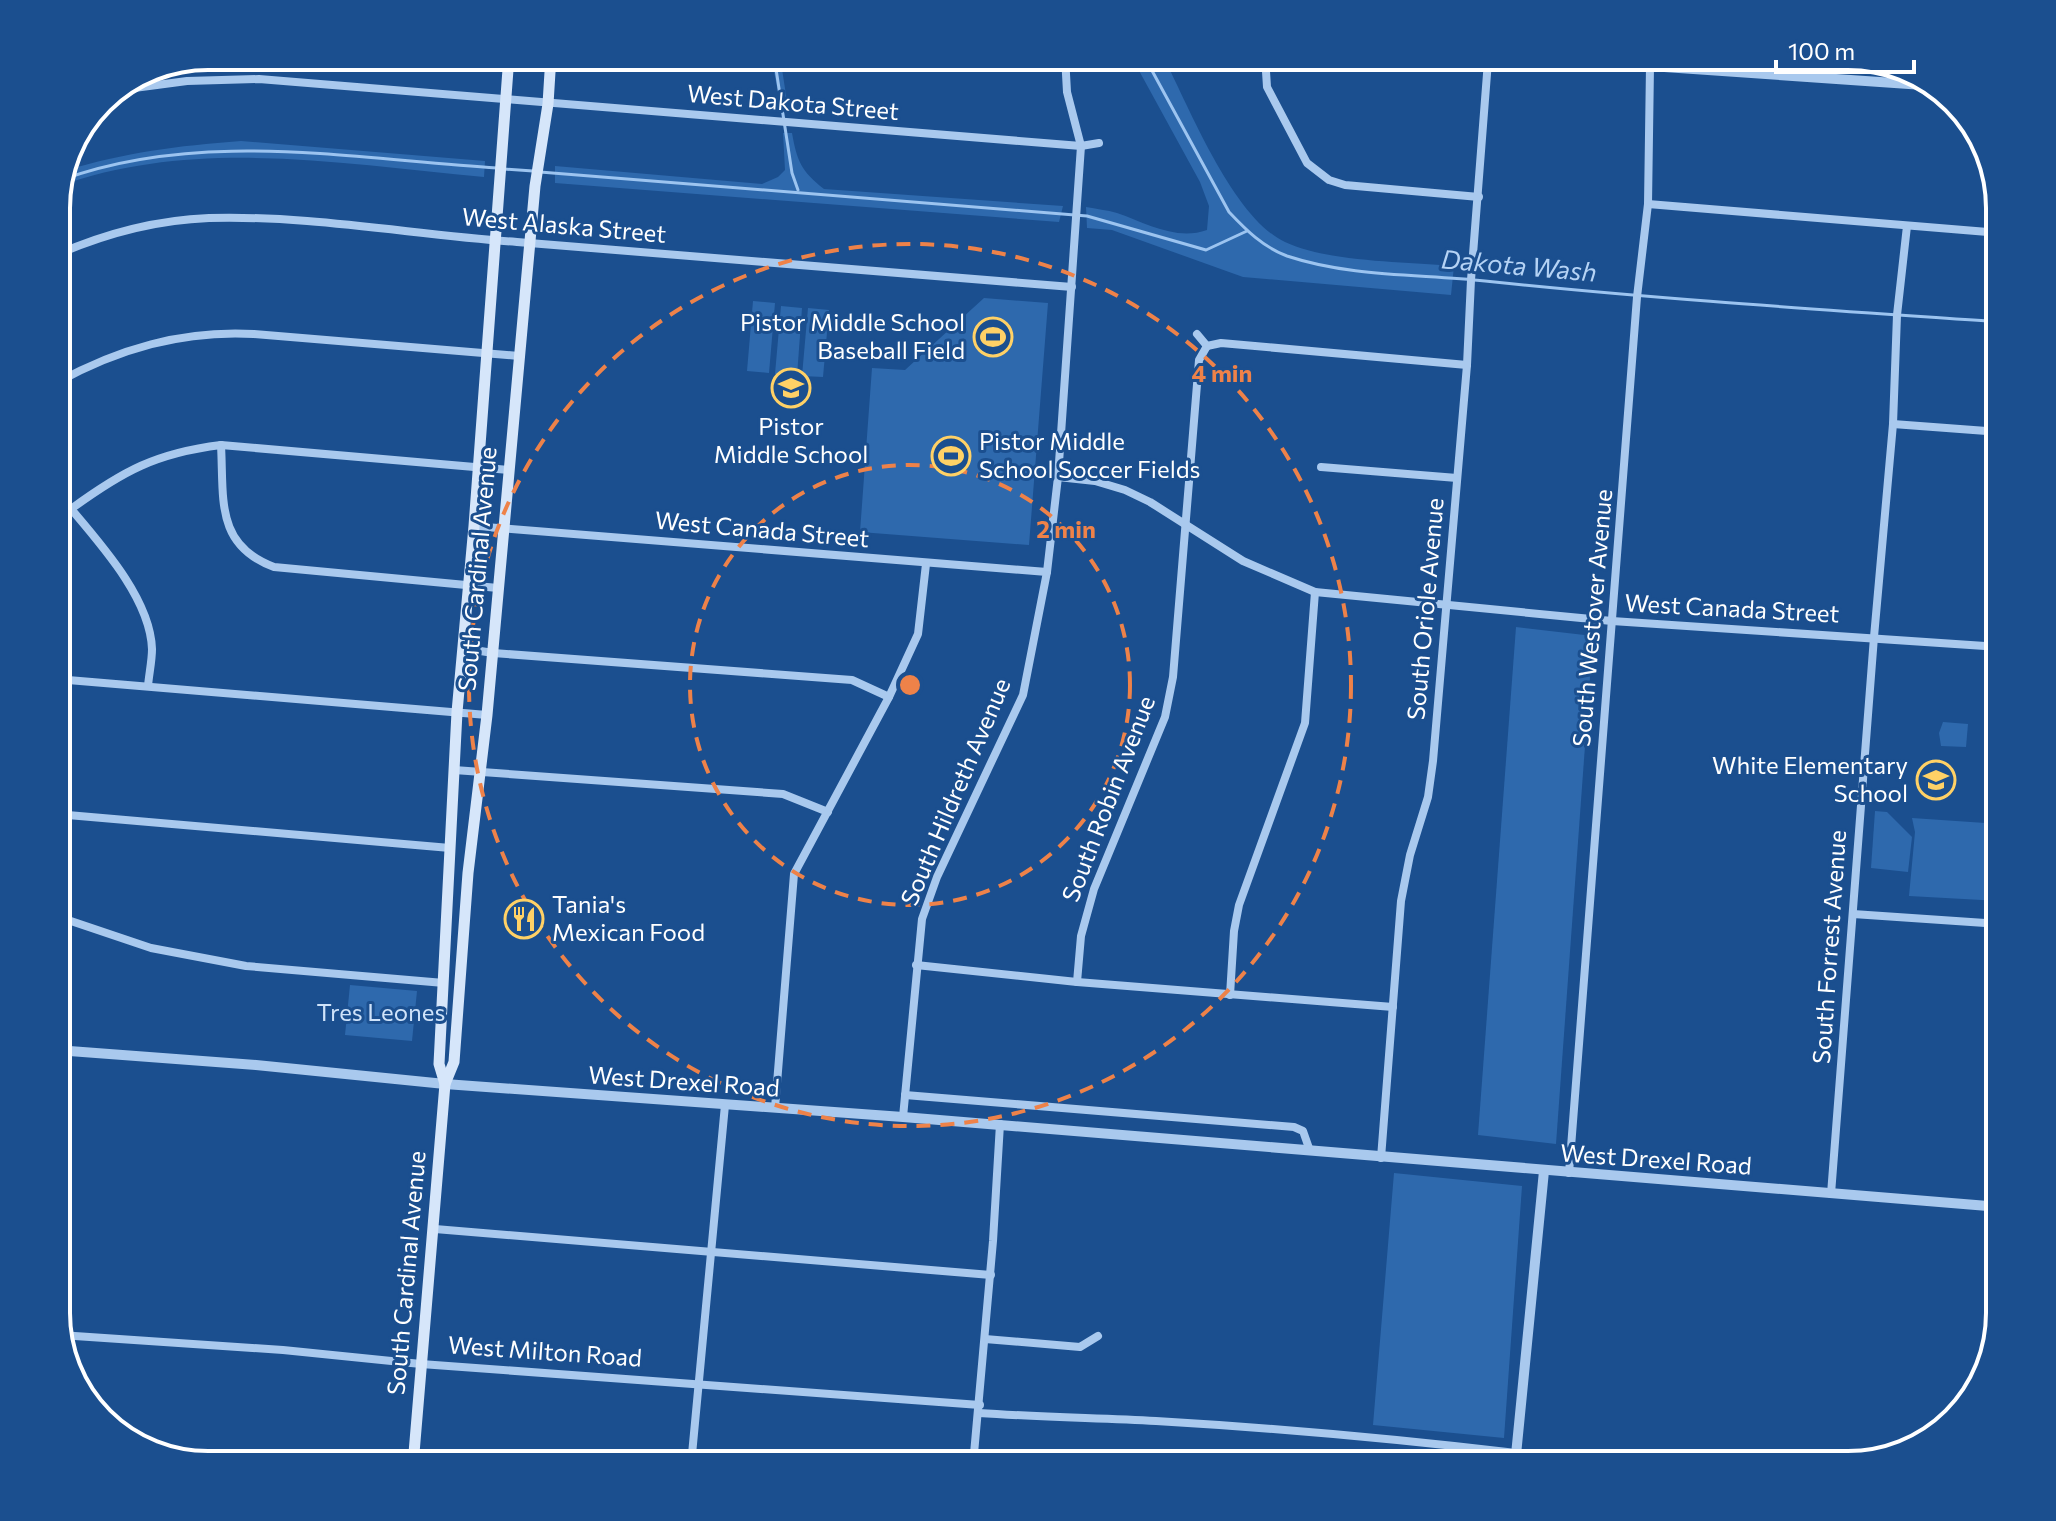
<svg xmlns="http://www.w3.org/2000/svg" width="2056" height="1521" font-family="Commissioner,sans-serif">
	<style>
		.green { fill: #2e69ad }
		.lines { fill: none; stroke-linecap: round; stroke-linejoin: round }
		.stream { stroke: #9cc4f0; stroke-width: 3 }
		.minor { stroke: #a9c9ee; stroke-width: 8 }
		.tertiary { stroke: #a9c9ee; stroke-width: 10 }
		.secondary { stroke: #d6e6fa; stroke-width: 11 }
		.ring { fill: none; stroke: #ee8249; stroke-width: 4; stroke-dasharray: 14 10 }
		.labels { text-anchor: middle; stroke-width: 6; stroke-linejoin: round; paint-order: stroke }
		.street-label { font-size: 24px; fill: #fff; stroke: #1b4f8f }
		.poi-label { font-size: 24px; fill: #fff; stroke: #1b4f8f; text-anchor: end }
		.park-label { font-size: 24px; fill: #cfe3fa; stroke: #1b4f8f }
		.water-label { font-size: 26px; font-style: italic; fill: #b5d3f5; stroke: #1b4f8f }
		.rim { fill: none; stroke: #fff; stroke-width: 4 }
		.centre { fill: #ee8249; stroke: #1b4f8f; stroke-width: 4 }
		.ring-label { font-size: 24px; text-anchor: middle; font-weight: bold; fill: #ee8249; stroke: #1b4f8f; stroke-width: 6; stroke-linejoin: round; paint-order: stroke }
	</style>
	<rect width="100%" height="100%" fill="#1b4f8f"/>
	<!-- green -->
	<g class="green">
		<polygon points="771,56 780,56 788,108 781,108"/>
		<path d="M 1131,56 L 1163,56 C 1189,107 1233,218 1285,242 C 1327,262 1407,262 1454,266 L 1451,295 L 1243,277 L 1112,230 L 1087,228 L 1086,207 C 1096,209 1107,210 1117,213 C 1146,223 1176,241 1207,230 L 1209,206 L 1200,182 Z"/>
		<polygon points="1497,56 1848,56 1910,77 1676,61 1591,61"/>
		<path d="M 783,133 L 792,133 C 797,161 801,171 824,189 L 1063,206 L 1059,222 L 555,183 L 555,166 L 762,184 L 778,177 L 785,170 Z"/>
		<path d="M 241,141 L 485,161 L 484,177 C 342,164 197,137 59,186 L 64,171 C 127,152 176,146 241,141 Z"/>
		<polygon points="984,298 1048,303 1029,545 860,532 872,368 905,370"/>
		<polygon points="753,301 775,303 769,373 747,371"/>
		<polygon points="781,306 802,308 797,376 775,374"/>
		<polygon points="808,308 829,310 823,377 802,376"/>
		<polygon points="1516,627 1593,636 1556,1144 1478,1135"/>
		<polygon points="1943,722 1968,724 1966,747 1941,746 1939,733"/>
		<polygon points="1875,811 1887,812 1912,837 1908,872 1871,868"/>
		<polygon points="1912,818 2000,824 2000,901 1909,896 1915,832"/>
		<polygon points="350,985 417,991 412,1041 345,1035"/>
		<polygon points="1394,1173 1522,1186 1504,1438 1373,1425"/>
		<polygon points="1369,1451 1500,1464 1500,1465 1368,1465"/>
	</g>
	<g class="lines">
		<!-- stream -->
		<g class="stream">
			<polyline points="774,56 792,173 798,190"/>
			<path d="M 1144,56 L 1229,212 C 1246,230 1263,247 1287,256 C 1350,277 1419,274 1485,281 C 1656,299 1828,310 2000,322"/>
			<polyline points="504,169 533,171"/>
			<polyline points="540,172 1087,216 1206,250 1247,231"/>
			<path d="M 61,180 C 201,129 352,159 497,168"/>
		</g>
		<!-- minor -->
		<g class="minor">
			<polyline points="1265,56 1267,87 1307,163 1329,180 1345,185 1479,197"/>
			<polyline points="119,90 187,81 259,79 1081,146 1099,143"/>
			<polyline points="1648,204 2000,233"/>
			<path d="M 56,255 C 104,234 157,220 209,218 C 309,215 416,235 517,242 C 702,257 887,272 1072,287"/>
			<polyline points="1197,334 1207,346"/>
			<polyline points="1207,346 1221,343 1467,365"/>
			<path d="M 56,383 C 118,349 182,330 254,334 L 519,356"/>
			<polyline points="1893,424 2000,432"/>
			<path d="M 221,445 C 224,499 215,545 274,567 L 498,588"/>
			<polyline points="1321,467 1457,478"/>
			<polyline points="1058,477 1095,481 1125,490 1150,502 1243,561 1315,592 1612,621 2000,647"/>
			<path d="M 56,491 C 90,533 150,593 152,649 C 152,661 149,674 148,686"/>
			<path d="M 71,509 C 123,471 156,453 221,445 L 509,470"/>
			<polyline points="474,526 1047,572"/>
			<polyline points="462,648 493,653 852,680 889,697"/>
			<polyline points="56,679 487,715"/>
			<polyline points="454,770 783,794 828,812"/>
			<polyline points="56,814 450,848"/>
			<polyline points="1853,914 2000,924"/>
			<polyline points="56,916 151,948 246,966 444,983"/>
			<polyline points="916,965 1077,982 1393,1007"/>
			<polyline points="1077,982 1081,936 1094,889 1165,717 1173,677 1199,360 1207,346"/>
			<polyline points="1230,995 1234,931 1239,905 1305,723 1315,592"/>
			<polyline points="905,1095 1294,1127 1303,1131 1310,1151"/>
			<polyline points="775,1108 794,874 889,697 918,634 926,564"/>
			<polyline points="903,1117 922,919 937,877 1023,695 1047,572 1058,477 1081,146 1067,92 1065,56"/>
			<polyline points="1381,1158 1401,901 1410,855 1428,797 1433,761 1467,365 1471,280 1488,61"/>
			<polyline points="1569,1173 1637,297 1648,204 1650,66"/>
			<polyline points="1831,1194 1874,637 1893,424 1897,315 1907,226"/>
			<polyline points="435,1229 991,1275"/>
			<polyline points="60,1335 283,1350 421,1364 980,1405"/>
			<polyline points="985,1339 1080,1347 1098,1336"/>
			<path d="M 979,1413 C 1038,1417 1097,1418 1156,1421 C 1276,1428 1397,1439 1516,1453"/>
			<polyline points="691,1465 725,1105"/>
			<polyline points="973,1465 993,1241 1000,1124"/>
		</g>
		<!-- tertiary -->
		<g class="tertiary">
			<polyline points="1432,56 1488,61 1650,66 1938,86"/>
			<polyline points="56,1050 256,1065 445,1084 903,1117 2000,1207"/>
			<polyline points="1515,1465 1544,1171"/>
		</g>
		<!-- secondary -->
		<g class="secondary">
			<polyline points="445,1084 439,1064 457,712 474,526 509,56"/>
			<polyline points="413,1465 445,1084 454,1062 468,873 487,715 535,186 548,104 551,56"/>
		</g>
	</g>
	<!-- distance rings -->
	<g class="ring">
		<circle cx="910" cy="685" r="220"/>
		<circle cx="910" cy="685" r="441"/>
	</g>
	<!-- icons -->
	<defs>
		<symbol id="stadium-ring" viewBox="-11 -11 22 22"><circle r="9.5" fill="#1b4f8f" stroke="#ffd166" stroke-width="1.5"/><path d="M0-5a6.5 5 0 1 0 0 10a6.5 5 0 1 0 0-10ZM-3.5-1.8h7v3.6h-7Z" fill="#ffd166"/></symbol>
		<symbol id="school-ring" viewBox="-11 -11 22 22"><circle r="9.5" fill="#1b4f8f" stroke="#ffd166" stroke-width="1.5"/><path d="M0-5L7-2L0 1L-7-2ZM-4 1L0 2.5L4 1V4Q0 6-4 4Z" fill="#ffd166"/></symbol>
		<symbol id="restaurant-ring" viewBox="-11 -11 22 22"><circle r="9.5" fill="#1b4f8f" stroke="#ffd166" stroke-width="1.5"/><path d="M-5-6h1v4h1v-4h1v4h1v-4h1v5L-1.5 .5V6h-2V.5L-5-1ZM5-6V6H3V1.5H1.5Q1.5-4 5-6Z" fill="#ffd166"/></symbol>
	</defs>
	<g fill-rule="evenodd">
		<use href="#stadium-ring" x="971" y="315" width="44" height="44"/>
		<use href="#school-ring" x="769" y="366" width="44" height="44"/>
		<use href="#stadium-ring" x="929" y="434" width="44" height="44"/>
		<use href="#school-ring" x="1914" y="758" width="44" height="44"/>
		<use href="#restaurant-ring" x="502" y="897" width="44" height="44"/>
	</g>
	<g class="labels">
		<!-- street labels -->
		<g class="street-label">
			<text transform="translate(793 103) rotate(5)" y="8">West Dakota Street</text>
			<text transform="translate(564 226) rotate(5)" y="8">West Alaska Street</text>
			<text transform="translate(762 530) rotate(5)" y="8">West Canada Street</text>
			<text transform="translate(478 569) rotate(-85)" y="8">South Cardinal Avenue</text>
			<text transform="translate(1426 609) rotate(-85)" y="8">South Oriole Avenue</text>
			<text transform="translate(1732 609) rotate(3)" y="8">West Canada Street</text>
			<text transform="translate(1593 618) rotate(-85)" y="8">South Westover Avenue</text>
			<text transform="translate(956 792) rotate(-67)" y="8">South Hildreth Avenue</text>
			<text transform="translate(1109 799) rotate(-69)" y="8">South Robin Avenue</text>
			<text transform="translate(1830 947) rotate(-86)" y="8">South Forrest Avenue</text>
			<text transform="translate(684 1082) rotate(4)" y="8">West Drexel Road</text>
			<text transform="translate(1656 1160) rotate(4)" y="8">West Drexel Road</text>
			<text transform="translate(407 1273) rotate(-85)" y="8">South Cardinal Avenue</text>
			<text transform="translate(545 1352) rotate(4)" y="8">West Milton Road</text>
		</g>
		<!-- poi labels -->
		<g class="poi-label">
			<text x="965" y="331">Pistor Middle School<tspan x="965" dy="28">Baseball Field</tspan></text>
			<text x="791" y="435" text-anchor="middle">Pistor<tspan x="791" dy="28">Middle School</tspan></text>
			<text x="979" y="450" text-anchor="start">Pistor Middle<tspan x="979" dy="28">School Soccer Fields</tspan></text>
			<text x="1908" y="774">White Elementary<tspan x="1908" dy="28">School</tspan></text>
			<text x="552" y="913" text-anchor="start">Tania's<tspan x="552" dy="28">Mexican Food</tspan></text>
		</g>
		<!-- park labels -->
		<g class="park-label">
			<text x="381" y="1021">Tres Leones</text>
		</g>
		<!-- water labels -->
		<g class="water-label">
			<text transform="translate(1519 266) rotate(5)" y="9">Dakota Wash</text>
		</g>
	</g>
	<!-- crop -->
	<path d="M0 0H2056V1521H0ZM208 70H1848A138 138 0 0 1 1986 208V1313A138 138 0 0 1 1848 1451H208A138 138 0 0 1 70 1313V208A138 138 0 0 1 208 70Z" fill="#1b4f8f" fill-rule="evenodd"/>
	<path class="rim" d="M208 70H1848A138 138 0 0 1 1986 208V1313A138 138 0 0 1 1848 1451H208A138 138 0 0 1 70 1313V208A138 138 0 0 1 208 70Z"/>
	<circle cx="910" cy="685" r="12" class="centre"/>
	<g class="ring-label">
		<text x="1222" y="382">4 min</text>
		<text x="1066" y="538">2 min</text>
	</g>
	<!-- scale -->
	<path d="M1776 60v12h138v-12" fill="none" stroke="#ffffff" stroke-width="4"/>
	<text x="1788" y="60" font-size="24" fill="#ffffff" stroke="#1b4f8f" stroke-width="6" paint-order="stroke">100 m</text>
</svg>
